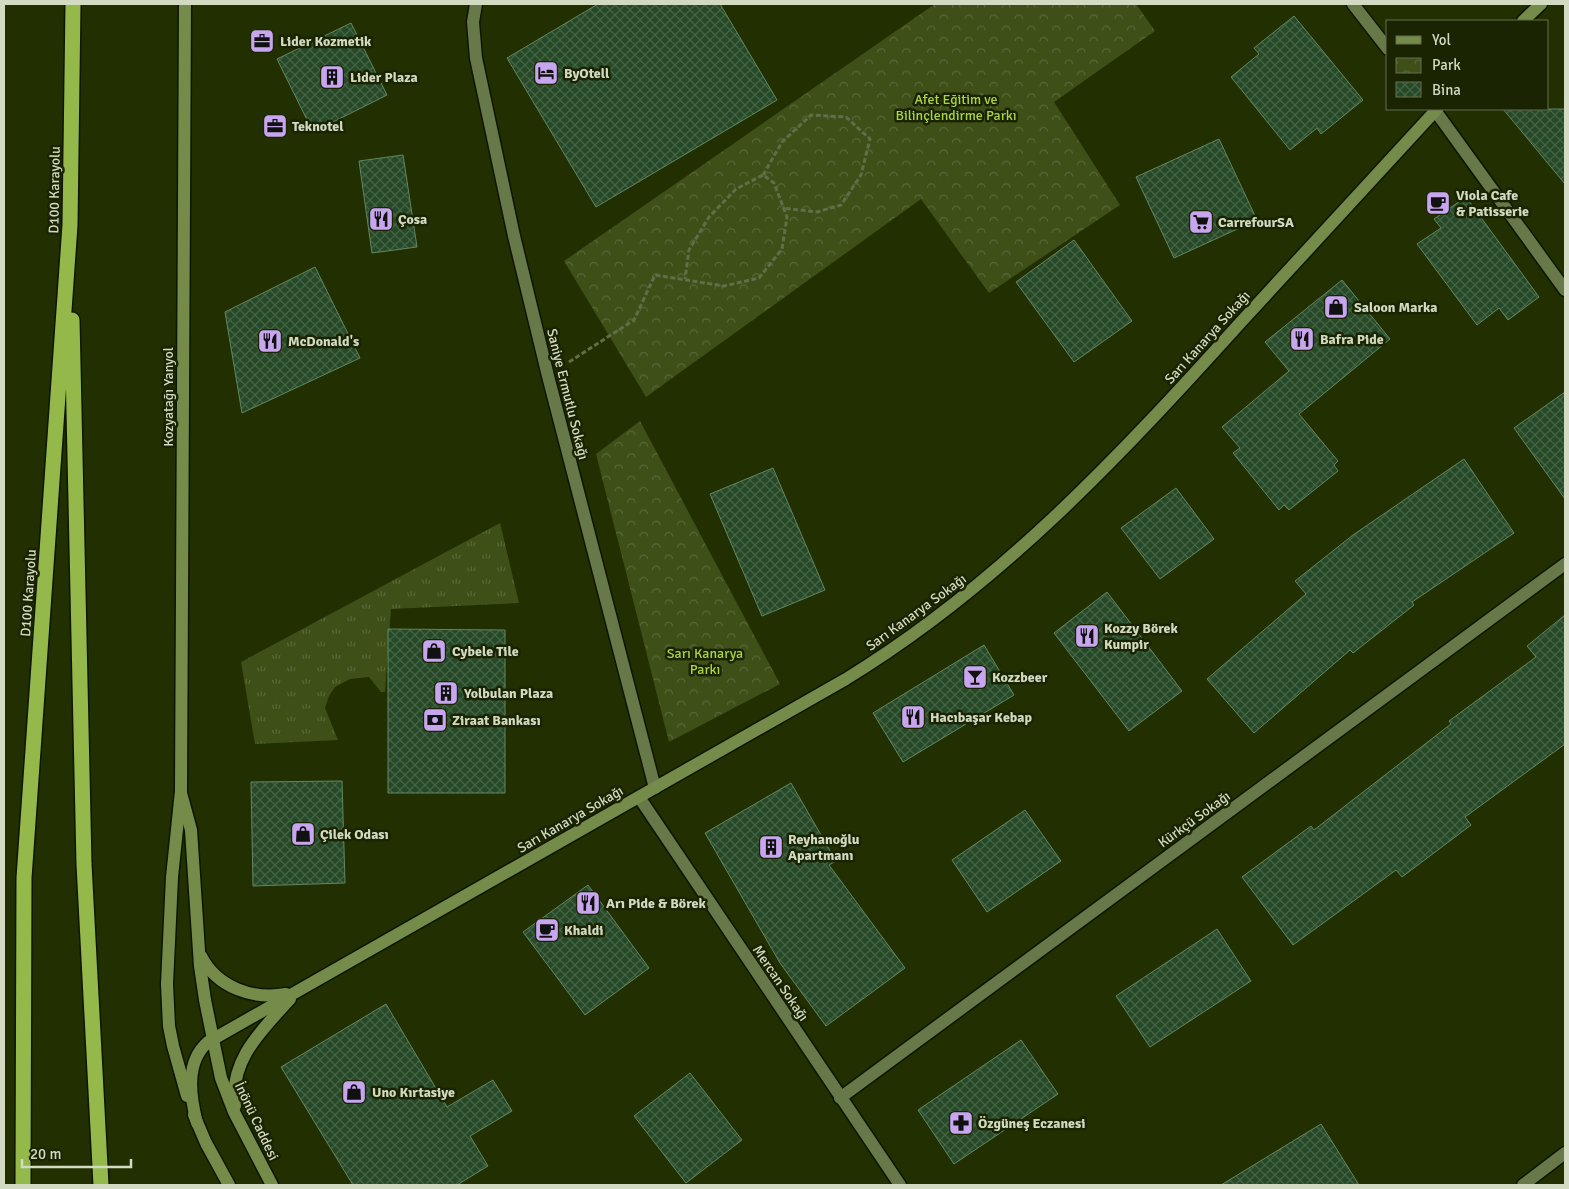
<svg xmlns="http://www.w3.org/2000/svg" width="1569" height="1189" font-family="Signika,sans-serif">
	<style>
		.grass { fill: url(#grass-tufts) }
		.park { fill: url(#park-crowns) }
		.building { fill: url(#building-cross-hatch); stroke: #628762 }
		.lines { fill: none; stroke-linecap: round; stroke-linejoin: round }
		.street-casing { stroke: #0d1600; stroke-width: 15 }
		.secondary-casing { stroke: #0d1600; stroke-width: 15 }
		.highway-casing { stroke: #0d1600; stroke-width: 18 }
		.path { stroke: #626e47; stroke-width: 3; stroke-dasharray: 5 2.5; stroke-linecap: butt }
		.street { stroke: #677849; stroke-width: 12 }
		.secondary { stroke: #758b4a; stroke-width: 12 }
		.highway { stroke: #95b84b; stroke-width: 15 }
		.labels { text-anchor: middle; stroke-width: 5; stroke-linejoin: round; paint-order: stroke }
		.poi-label { font-size: 14px; font-weight: bold; fill: #d2dbc2; stroke: #1a2402; text-anchor: start }
		.park-label { font-size: 14px; fill: #aad546; stroke: #1a2402 }
		.street-label { font-size: 14px; fill: #d2dbc2; stroke: #1a2402 }
	</style>
	<defs>
		<pattern id="grass-tufts" width="24" height="20" patternUnits="userSpaceOnUse" patternTransform="scale(1.25)"><rect width="24" height="20" fill="#3e4f18"/><path d="M3 7l-1-3M5 7V3M7 7l1-3M15 17l-1-3M17 17v-4M19 17l1-3" fill="none" stroke="#596838"/></pattern>
		<pattern id="park-crowns" width="20" height="18" patternUnits="userSpaceOnUse" patternTransform="scale(1.25)"><rect width="20" height="18" fill="#3e4f18"/><path d="M2 6a3 3 0 1 1 6 0M12 15a3 3 0 1 1 6 0" fill="none" stroke="#596838"/></pattern>
		<pattern id="building-cross-hatch" width="8" height="8" patternUnits="userSpaceOnUse" patternTransform="scale(1.25)"><rect width="8" height="8" fill="#264927"/><path d="M0 0l8 8M0 8l8-8" fill="none" stroke="#456345"/></pattern>
	</defs>
	<rect width="100%" height="100%" fill="#222f00"/>
	<!-- grass -->
	<polygon class="grass" points="500,523 519,603 391,609 385,692 381,692 369,677 350,679 335,687 329,696 325,708 338,740 255,744 241,662"/>
	<!-- park -->
	<g class="park">
		<polygon points="935,4 1136,4 1155,31 1054,102 1120,205 989,293 921,199 646,397 564,261"/>
		<polygon points="640,421 780,684 669,742 596,454"/>
	</g>
	<!-- building -->
	<g class="building">
		<polygon points="598,4 720,4 777,100 596,207 507,58"/>
		<polygon points="1294,16 1363,100 1321,134 1317,128 1290,150 1231,77 1259,54 1254,48"/>
		<polygon points="351,23 387,95 313,132 277,59"/>
		<polygon points="1503,109 1565,109 1565,184"/>
		<polygon points="1219,139 1257,220 1174,258 1136,177"/>
		<polygon points="403,155 417,247 372,253 359,161"/>
		<polygon points="1466,197 1539,297 1508,320 1499,308 1477,325 1417,244 1441,228 1434,219"/>
		<polygon points="1074,240 1132,321 1074,362 1016,282"/>
		<polygon points="315,267 360,358 242,413 225,312"/>
		<polygon points="1342,280 1390,339 1299,414 1338,461 1334,465 1338,471 1289,510 1284,505 1279,510 1233,453 1240,448 1222,427 1289,371 1265,342"/>
		<polygon points="1565,392 1565,499 1514,428"/>
		<polygon points="1464,459 1514,533 1412,602 1414,605 1353,653 1350,650 1254,733 1207,679 1306,594 1295,581 1353,535"/>
		<polygon points="773,468 825,590 762,616 710,494"/>
		<polygon points="1176,488 1214,539 1160,579 1121,528"/>
		<polygon points="1107,592 1182,691 1129,731 1054,633"/>
		<polygon points="1565,615 1565,744 1465,817 1471,825 1402,877 1396,870 1293,945 1242,877 1311,826 1314,830 1451,724 1449,721 1536,657 1527,646"/>
		<polygon points="388,629 505,630 505,793 388,793"/>
		<polygon points="984,645 1014,695 903,762 873,713"/>
		<polygon points="342,781 345,883 253,886 251,782"/>
		<polygon points="791,783 836,861 829,865 905,968 826,1026 780,963 705,833"/>
		<polygon points="1025,810 1061,861 987,912 952,860"/>
		<polygon points="588,885 649,968 585,1015 523,932"/>
		<polygon points="1217,929 1251,981 1150,1047 1116,996"/>
		<polygon points="386,1004 447,1107 493,1080 512,1111 470,1136 488,1166 457,1185 353,1185 281,1067"/>
		<polygon points="1021,1040 1058,1094 954,1164 918,1110"/>
		<polygon points="690,1073 742,1140 686,1183 634,1116"/>
		<polygon points="1321,1124 1359,1185 1221,1185"/>
	</g>
	<g class="lines">
		<defs>
			<g id="street">
				<polyline points="476,4 473,22 476,58 514,236 548,376 655,788"/>
				<polyline points="1353,4 1388,49"/>
				<polyline points="1434,109 1565,290"/>
				<polyline points="639,797 900,1185"/>
				<polyline points="840,1098 1565,564"/>
				<polyline points="1523,1185 1565,1153"/>
			</g>
			<g id="secondary">
				<polyline points="185,4 181,791 172,877 167,984 169,1026 173,1046 187,1096"/>
				<polyline points="1523,21 1541,4"/>
				<polyline points="181,793 191,830 200,966 205,1000 216,1054 221,1078 234,1112 272,1185"/>
				<path d="M 201,956 C 217,988 254,1000 286,994"/>
				<path d="M 235,1106 C 229,1060 262,1030 290,999"/>
				<polyline points="194,1115 206,1143 229,1185"/>
				<path d="M 197,1123 C 190,1096 185,1062 208,1042 L 846,679 C 1000,585 1121,455 1241,322 C 1306,251 1372,180 1437,109"/>
			</g>
			<g id="highway">
				<polyline points="72,320 84,864 101,1185"/>
				<polyline points="23,1185 24,878 70,225 73,4"/>
			</g>
		</defs>
		<!-- street casing -->
		<use href="#street" class="street-casing"/>
		<!-- secondary casing -->
		<use href="#secondary" class="secondary-casing"/>
		<!-- highway casing -->
		<use href="#highway" class="highway-casing"/>
		<!-- path -->
		<g class="path">
			<polyline points="763,175 782,142 811,115 846,117 870,139 861,175 841,205 817,212 783,208"/>
			<polyline points="569,362 634,320 655,275 724,286 759,278 782,249 787,217 774,183 763,175 736,189 709,217 689,250 685,279"/>
		</g>
		<!-- street -->
		<use href="#street" class="street"/>
		<!-- secondary -->
		<use href="#secondary" class="secondary"/>
		<!-- highway -->
		<use href="#highway" class="highway"/>
	</g>
	<!-- icons -->
	<defs>
		<symbol id="office-square" viewBox="-11 -11 22 22"><rect x="-9" y="-9" width="18" height="18" rx="4" fill="#c7a6ef" stroke="#1a2402"/><path d="M-6-3h4V-5.5h4V-3h4V5H-6ZM-1-4.5V-3h2v-1.5ZM-6 0V1H6V0Z" fill="#111"/></symbol>
		<symbol id="hotel-square" viewBox="-11 -11 22 22"><rect x="-9" y="-9" width="18" height="18" rx="4" fill="#c7a6ef" stroke="#1a2402"/><path d="M-6-4.5h1.5V1H6V5H4.5V3h-9V5H-6ZM-4 0a1.8 1.8 0 1 1 3.6 0ZM.5 0V-2.5h3Q6-2.5 6 0Z" fill="#111"/></symbol>
		<symbol id="building-square" viewBox="-11 -11 22 22"><rect x="-9" y="-9" width="18" height="18" rx="4" fill="#c7a6ef" stroke="#1a2402"/><path d="M-4-6H4V6H1V3H-1V6H-4ZM-2.5-4.3h1.7v1.8h-1.7ZM.8-4.3h1.7v1.8H.8ZM-2.5-1h1.7V.8h-1.7ZM.8-1h1.7V.8H.8Z" fill="#111"/></symbol>
		<symbol id="cafe-square" viewBox="-11 -11 22 22"><rect x="-9" y="-9" width="18" height="18" rx="4" fill="#c7a6ef" stroke="#1a2402"/><path d="M-5.5-4.5H6V0H3Q3 3.5 0 3.5H-2.5Q-5.5 3.5-5.5 0ZM3-3.2v2h1.7v-2ZM-6 4.5H4V6H-6Z" fill="#111"/></symbol>
		<symbol id="restaurant-square" viewBox="-11 -11 22 22"><rect x="-9" y="-9" width="18" height="18" rx="4" fill="#c7a6ef" stroke="#1a2402"/><path d="M-5-6h1v4h1v-4h1v4h1v-4h1v5L-1.5 .5V6h-2V.5L-5-1ZM5-6V6H3V1.5H1.5Q1.5-4 5-6Z" fill="#111"/></symbol>
		<symbol id="supermarket-square" viewBox="-11 -11 22 22"><rect x="-9" y="-9" width="18" height="18" rx="4" fill="#c7a6ef" stroke="#1a2402"/><path d="M-6-5.5h2.5l.6 2H6L4.5 2H-2.5L-4.4-4H-6ZM-1.5 3.2a1.3 1.3 0 1 0 .1 0ZM3 3.2a1.3 1.3 0 1 0 .1 0Z" fill="#111"/></symbol>
		<symbol id="shop-square" viewBox="-11 -11 22 22"><rect x="-9" y="-9" width="18" height="18" rx="4" fill="#c7a6ef" stroke="#1a2402"/><path d="M-5-2.5h2.3a2.7 3.5 0 0 1 5.4 0H5L5.5 6h-11ZM-1.5-2.5h3a1.5 2.3 0 0 0-3 0Z" fill="#111"/></symbol>
		<symbol id="bar-square" viewBox="-11 -11 22 22"><rect x="-9" y="-9" width="18" height="18" rx="4" fill="#c7a6ef" stroke="#1a2402"/><path d="M-6-5H6L.8 .8V4.5H3.5V6h-7V4.5H-.8V.8Z" fill="#111"/></symbol>
		<symbol id="bank-square" viewBox="-11 -11 22 22"><rect x="-9" y="-9" width="18" height="18" rx="4" fill="#c7a6ef" stroke="#1a2402"/><path d="M-6-4H6V4H-6ZM0-2.3a2.3 2.3 0 1 0 0 4.6a2.3 2.3 0 1 0 0-4.6Z" fill="#111"/></symbol>
		<symbol id="pharmacy-square" viewBox="-11 -11 22 22"><rect x="-9" y="-9" width="18" height="18" rx="4" fill="#c7a6ef" stroke="#1a2402"/><path d="M-2-6h4v4h4v4h-4v4h-4v-4h-4v-4h4Z" fill="#111"/></symbol>
	</defs>
	<g fill-rule="evenodd">
		<use href="#office-square" x="248" y="27" width="28" height="28"/>
		<use href="#hotel-square" x="532" y="59" width="28" height="28"/>
		<use href="#building-square" x="318" y="63" width="28" height="28"/>
		<use href="#office-square" x="261" y="112" width="28" height="28"/>
		<use href="#cafe-square" x="1424" y="189" width="28" height="28"/>
		<use href="#restaurant-square" x="367" y="205" width="28" height="28"/>
		<use href="#supermarket-square" x="1187" y="208" width="28" height="28"/>
		<use href="#shop-square" x="1322" y="293" width="28" height="28"/>
		<use href="#restaurant-square" x="1288" y="325" width="28" height="28"/>
		<use href="#restaurant-square" x="256" y="327" width="28" height="28"/>
		<use href="#restaurant-square" x="1073" y="622" width="28" height="28"/>
		<use href="#shop-square" x="420" y="637" width="28" height="28"/>
		<use href="#bar-square" x="961" y="663" width="28" height="28"/>
		<use href="#building-square" x="432" y="679" width="28" height="28"/>
		<use href="#restaurant-square" x="899" y="703" width="28" height="28"/>
		<use href="#bank-square" x="421" y="706" width="28" height="28"/>
		<use href="#shop-square" x="289" y="820" width="28" height="28"/>
		<use href="#building-square" x="757" y="833" width="28" height="28"/>
		<use href="#restaurant-square" x="574" y="889" width="28" height="28"/>
		<use href="#cafe-square" x="533" y="916" width="28" height="28"/>
		<use href="#shop-square" x="340" y="1078" width="28" height="28"/>
		<use href="#pharmacy-square" x="947" y="1109" width="28" height="28"/>
	</g>
	<g class="labels">
		<!-- poi labels -->
		<g class="poi-label">
			<text x="280" y="46">Lider Kozmetik</text>
			<text x="564" y="78">ByOtell</text>
			<text x="350" y="82">Lider Plaza</text>
			<text x="292" y="131">Teknotel</text>
			<text x="1456" y="200">Viola Cafe<tspan x="1456" dy="16">&amp; Patisserie</tspan></text>
			<text x="398" y="224">Çosa</text>
			<text x="1218" y="227">CarrefourSA</text>
			<text x="1354" y="312">Saloon Marka</text>
			<text x="1320" y="344">Bafra Pide</text>
			<text x="288" y="346">McDonald's</text>
			<text x="1104" y="633">Kozzy Börek<tspan x="1104" dy="16">Kumpir</tspan></text>
			<text x="452" y="656">Cybele Tile</text>
			<text x="992" y="682">Kozzbeer</text>
			<text x="464" y="698">Yolbulan Plaza</text>
			<text x="930" y="722">Hacıbaşar Kebap</text>
			<text x="452" y="725">Ziraat Bankası</text>
			<text x="320" y="839">Çilek Odası</text>
			<text x="788" y="844">Reyhanoğlu<tspan x="788" dy="16">Apartmanı</tspan></text>
			<text x="606" y="908">Arı Pide &amp; Börek</text>
			<text x="564" y="935">Khaldi</text>
			<text x="372" y="1097">Uno Kırtasiye</text>
			<text x="978" y="1128">Özgüneş Eczanesi</text>
		</g>
		<!-- park labels -->
		<g class="park-label">
			<text x="956" y="104">Afet Eğitim ve<tspan x="956" dy="16">Bilinçlendirme Parkı</tspan></text>
			<text x="705" y="658">Sarı Kanarya<tspan x="705" dy="16">Parkı</tspan></text>
		</g>
		<!-- street labels -->
		<g class="street-label">
			<text transform="translate(54 190) rotate(-89)" y="5">D100 Karayolu</text>
			<text transform="translate(1207 337) rotate(-48)" y="5">Sarı Kanarya Sokağı</text>
			<text transform="translate(568 394) rotate(76)" y="5">Saniye Ermutlu Sokağı</text>
			<text transform="translate(168 397) rotate(-90)" y="5">Kozyatağı Yanyol</text>
			<text transform="translate(28 593) rotate(-86)" y="5">D100 Karayolu</text>
			<text transform="translate(916 612) rotate(-36)" y="5">Sarı Kanarya Sokağı</text>
			<text transform="translate(570 819) rotate(-30)" y="5">Sarı Kanarya Sokağı</text>
			<text transform="translate(1194 819) rotate(-36)" y="5">Kürkçü Sokağı</text>
			<text transform="translate(781 983) rotate(56)" y="5">Mercan Sokağı</text>
			<text transform="translate(257 1121) rotate(65)" y="5">İnönü Caddesi</text>
		</g>
	</g>
	<!-- border -->
	<rect width="1569" height="1189" fill="none" stroke="#d2dbc2" stroke-width="10"/>
	<!-- legend -->
	<rect x="1386" y="20" width="162" height="90" fill="#1a2402" stroke="#646d4f"/>
	<rect x="1396" y="36" width="25" height="8" fill="#758b4a" stroke="#646d4f"/>
	<text x="1432" y="45" font-size="15" fill="#d2dbc2">Yol</text>
	<rect x="1396" y="58" width="25" height="15" fill="url(#park-crowns)" stroke="#646d4f"/>
	<text x="1432" y="70" font-size="15" fill="#d2dbc2">Park</text>
	<rect x="1396" y="82" width="25" height="15" fill="url(#building-cross-hatch)" stroke="#646d4f"/>
	<text x="1432" y="95" font-size="15" fill="#d2dbc2">Bina</text>
	<!-- scale -->
	<path d="M22 1159v8h109v-8" fill="none" stroke="#d2dbc2" stroke-width="2.5"/>
	<text x="30" y="1159" font-size="15" fill="#d2dbc2" stroke="#1a2402" stroke-width="4" paint-order="stroke">20 m</text>
</svg>
